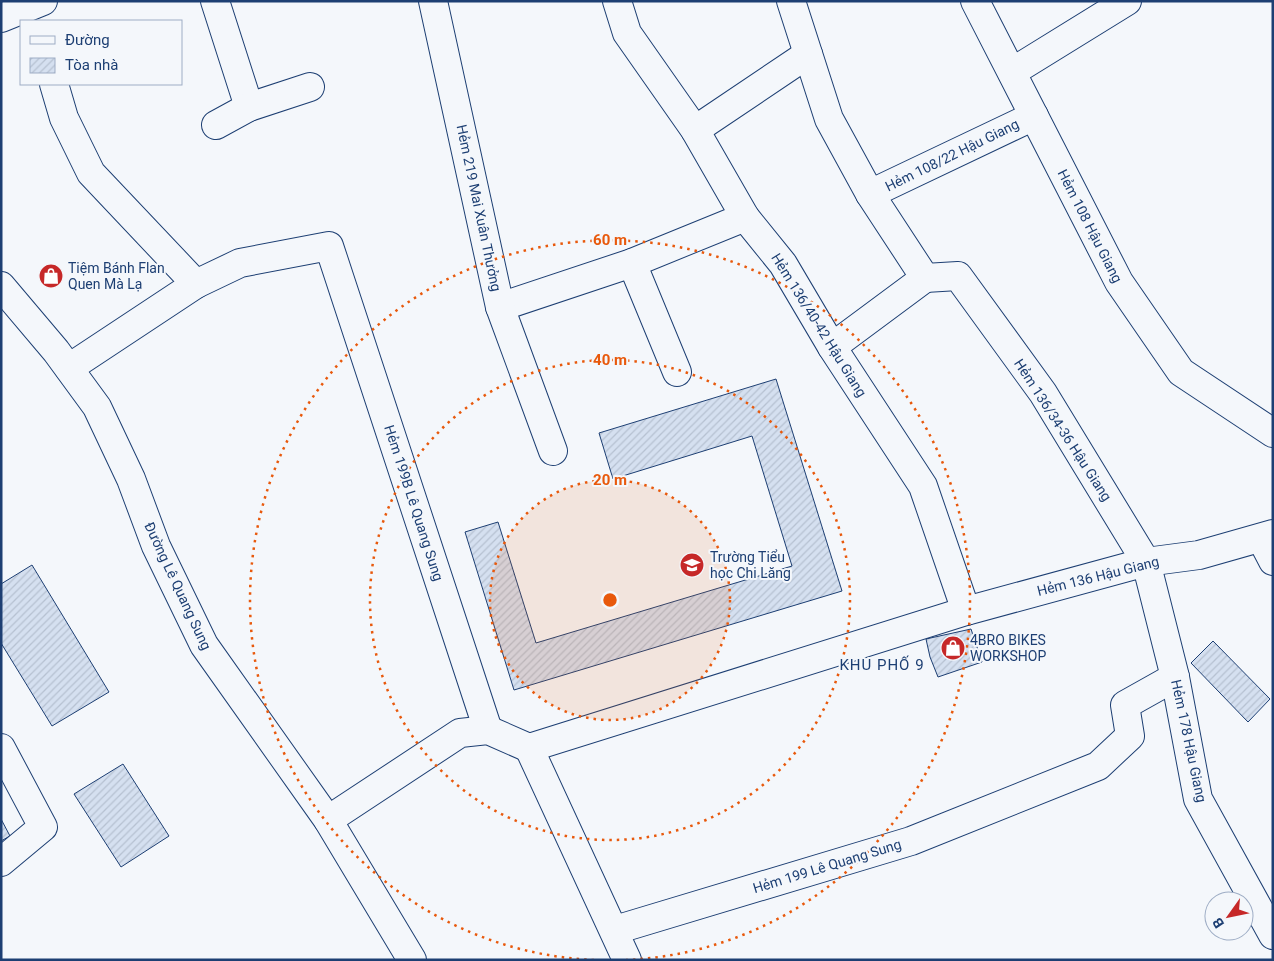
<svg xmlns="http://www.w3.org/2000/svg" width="1274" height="961" font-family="Roboto,sans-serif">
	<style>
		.building { fill: url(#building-hatch); stroke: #1d3f73 }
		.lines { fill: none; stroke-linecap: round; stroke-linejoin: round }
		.minor-casing { stroke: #1d3f73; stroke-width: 30 }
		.minor { stroke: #f4f7fb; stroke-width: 28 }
		.ring { fill: none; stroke: #e8590c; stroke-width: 2.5; stroke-dasharray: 2.5 5 }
		.labels { text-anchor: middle; stroke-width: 4; stroke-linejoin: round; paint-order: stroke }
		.street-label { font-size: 14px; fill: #1d3f73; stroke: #f4f7fb }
		.poi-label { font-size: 14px; fill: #1d3f73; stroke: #f4f7fb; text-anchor: start }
		.neighbourhood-label { font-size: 15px; letter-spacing: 1px; fill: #1d3f73; stroke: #f4f7fb }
		.centre { fill: #e8590c; stroke: #f4f7fb; stroke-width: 2.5 }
		.ring-label { font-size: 15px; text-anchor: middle; font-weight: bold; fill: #e8590c; stroke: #f4f7fb; stroke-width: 4; stroke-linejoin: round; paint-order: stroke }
	</style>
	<defs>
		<pattern id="building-hatch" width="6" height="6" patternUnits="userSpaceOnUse" patternTransform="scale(1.25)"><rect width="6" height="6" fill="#d5e0f0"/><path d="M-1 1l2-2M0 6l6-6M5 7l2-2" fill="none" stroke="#b6c1d1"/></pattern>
	</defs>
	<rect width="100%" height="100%" fill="#f4f7fb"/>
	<!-- building -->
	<g class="building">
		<polygon points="776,379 842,591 514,690 465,532 498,522 536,643 792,566 752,436 613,479 599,433"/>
		<polygon points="32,565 109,692 52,726 1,643 1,584"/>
		<polygon points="971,629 982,662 938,677 930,657 926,639"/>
		<polygon points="1213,641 1270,699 1248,722 1191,663"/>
		<polygon points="123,764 169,836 121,867 74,794"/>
		<polygon points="1,819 10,836 1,841"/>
	</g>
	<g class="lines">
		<defs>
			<g id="minor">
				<polyline points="215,1 249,107"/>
				<polyline points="433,1 500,307 632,263 745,217"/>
				<polyline points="617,1 627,33 695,130 745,217 783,264 832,347 923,486 966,611"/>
				<polyline points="791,1 829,119 870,194 925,278 958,276 1043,393 1146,562 1175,677 1198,799 1273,935"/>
				<polyline points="975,1 1119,282 1181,372 1273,433"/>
				<polyline points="1,18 43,1"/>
				<polyline points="1012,72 1127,1"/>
				<polyline points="54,84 64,118 91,173 196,284"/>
				<polyline points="216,125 249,107 310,87"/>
				<polyline points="695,130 808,54"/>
				<polyline points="870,194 1034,116"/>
				<polyline points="632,263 677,372"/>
				<polyline points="1,286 56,351 97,407 131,479 156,546 204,645 328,820 412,960"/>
				<polyline points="500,307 553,451"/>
				<polyline points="832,347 925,278"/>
				<polyline points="69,368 196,284 240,263 329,246 488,730"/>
				<polyline points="1261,538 1273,561"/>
				<polyline points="1,748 43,827 1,862"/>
				<polyline points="529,748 627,960"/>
				<polyline points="328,820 460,733 488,730 529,748 966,611 1146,562 1199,555 1273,534"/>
				<polyline points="615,930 911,841 1098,766 1130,736 1125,705 1175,677"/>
			</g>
		</defs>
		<!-- minor casing -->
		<use href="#minor" class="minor-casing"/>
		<!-- minor -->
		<use href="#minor" class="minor"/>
	</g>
	<!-- distance rings -->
	<circle cx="610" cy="600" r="120" fill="#e8590c" fill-opacity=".12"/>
	<g class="ring">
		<circle cx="610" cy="600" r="120"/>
		<circle cx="610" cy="600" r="240"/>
		<path d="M594 960A360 360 0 1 1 626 960"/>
	</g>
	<!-- icons -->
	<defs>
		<symbol id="shop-disc" viewBox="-11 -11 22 22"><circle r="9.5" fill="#c62828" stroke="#f4f7fb"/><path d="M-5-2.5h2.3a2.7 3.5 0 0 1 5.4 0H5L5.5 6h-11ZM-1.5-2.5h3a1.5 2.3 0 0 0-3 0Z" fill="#fff"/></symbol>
		<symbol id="school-disc" viewBox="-11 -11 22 22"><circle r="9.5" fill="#c62828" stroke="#f4f7fb"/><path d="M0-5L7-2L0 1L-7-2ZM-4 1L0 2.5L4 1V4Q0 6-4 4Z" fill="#fff"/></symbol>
	</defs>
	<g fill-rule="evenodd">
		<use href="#shop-disc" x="37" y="262" width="28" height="28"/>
		<use href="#school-disc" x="678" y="551" width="28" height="28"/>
		<use href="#shop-disc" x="939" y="634" width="28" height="28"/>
	</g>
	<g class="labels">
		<!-- street labels -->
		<g class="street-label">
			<text transform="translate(952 155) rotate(-26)" y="5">Hẻm 108/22 Hậu Giang</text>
			<text transform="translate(479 208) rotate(78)" y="5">Hẻm 219 Mai Xuân Thưởng</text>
			<text transform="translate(1090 226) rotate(63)" y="5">Hẻm 108 Hậu Giang</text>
			<text transform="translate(819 325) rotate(58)" y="5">Hẻm 136/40-42 Hậu Giang</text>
			<text transform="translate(1063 430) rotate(57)" y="5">Hẻm 136/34-36 Hậu Giang</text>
			<text transform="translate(414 503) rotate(72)" y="5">Hẻm 199B Lê Quang Sung</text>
			<text transform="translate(1098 576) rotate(-14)" y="5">Hẻm 136 Hậu Giang</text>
			<text transform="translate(178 586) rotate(65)" y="5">Đường Lê Quang Sung</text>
			<text transform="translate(1189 741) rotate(78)" y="5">Hẻm 178 Hậu Giang</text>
			<text transform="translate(827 866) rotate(-17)" y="5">Hẻm 199 Lê Quang Sung</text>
		</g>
		<!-- poi labels -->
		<g class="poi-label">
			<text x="68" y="273">Tiệm Bánh Flan<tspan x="68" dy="16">Quen Mà Lạ</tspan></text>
			<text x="710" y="562">Trường Tiểu<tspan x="710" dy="16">học Chi Lăng</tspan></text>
			<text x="970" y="645">4BRO BIKES<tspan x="970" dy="16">WORKSHOP</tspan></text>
		</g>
		<!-- neighbourhood labels -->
		<g class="neighbourhood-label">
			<text x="882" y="670">KHU PHỐ 9</text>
		</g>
	</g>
	<circle cx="610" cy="600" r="8" class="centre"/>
	<g class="ring-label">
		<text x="610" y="245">60 m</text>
		<text x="610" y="365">40 m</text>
		<text x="610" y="485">20 m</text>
	</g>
	<!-- border -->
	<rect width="1274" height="961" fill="none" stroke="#1d3f73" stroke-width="5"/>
	<!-- legend -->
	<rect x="20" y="20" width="162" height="65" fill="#f4f7fb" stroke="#9eadc5"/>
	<rect x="30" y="36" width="25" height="8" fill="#f4f7fb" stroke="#9eadc5"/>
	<text x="65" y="45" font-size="15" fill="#1d3f73">Đường</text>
	<rect x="30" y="58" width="25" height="15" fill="url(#building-hatch)" stroke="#9eadc5"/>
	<text x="65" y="70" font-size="15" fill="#1d3f73">Tòa nhà</text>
	<!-- north arrow -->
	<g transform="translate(1229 916) rotate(237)"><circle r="24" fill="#f4f7fb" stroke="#9eadc5"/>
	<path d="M0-4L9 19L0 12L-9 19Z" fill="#c62828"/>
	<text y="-8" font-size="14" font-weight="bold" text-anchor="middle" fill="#1d3f73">B</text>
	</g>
</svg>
